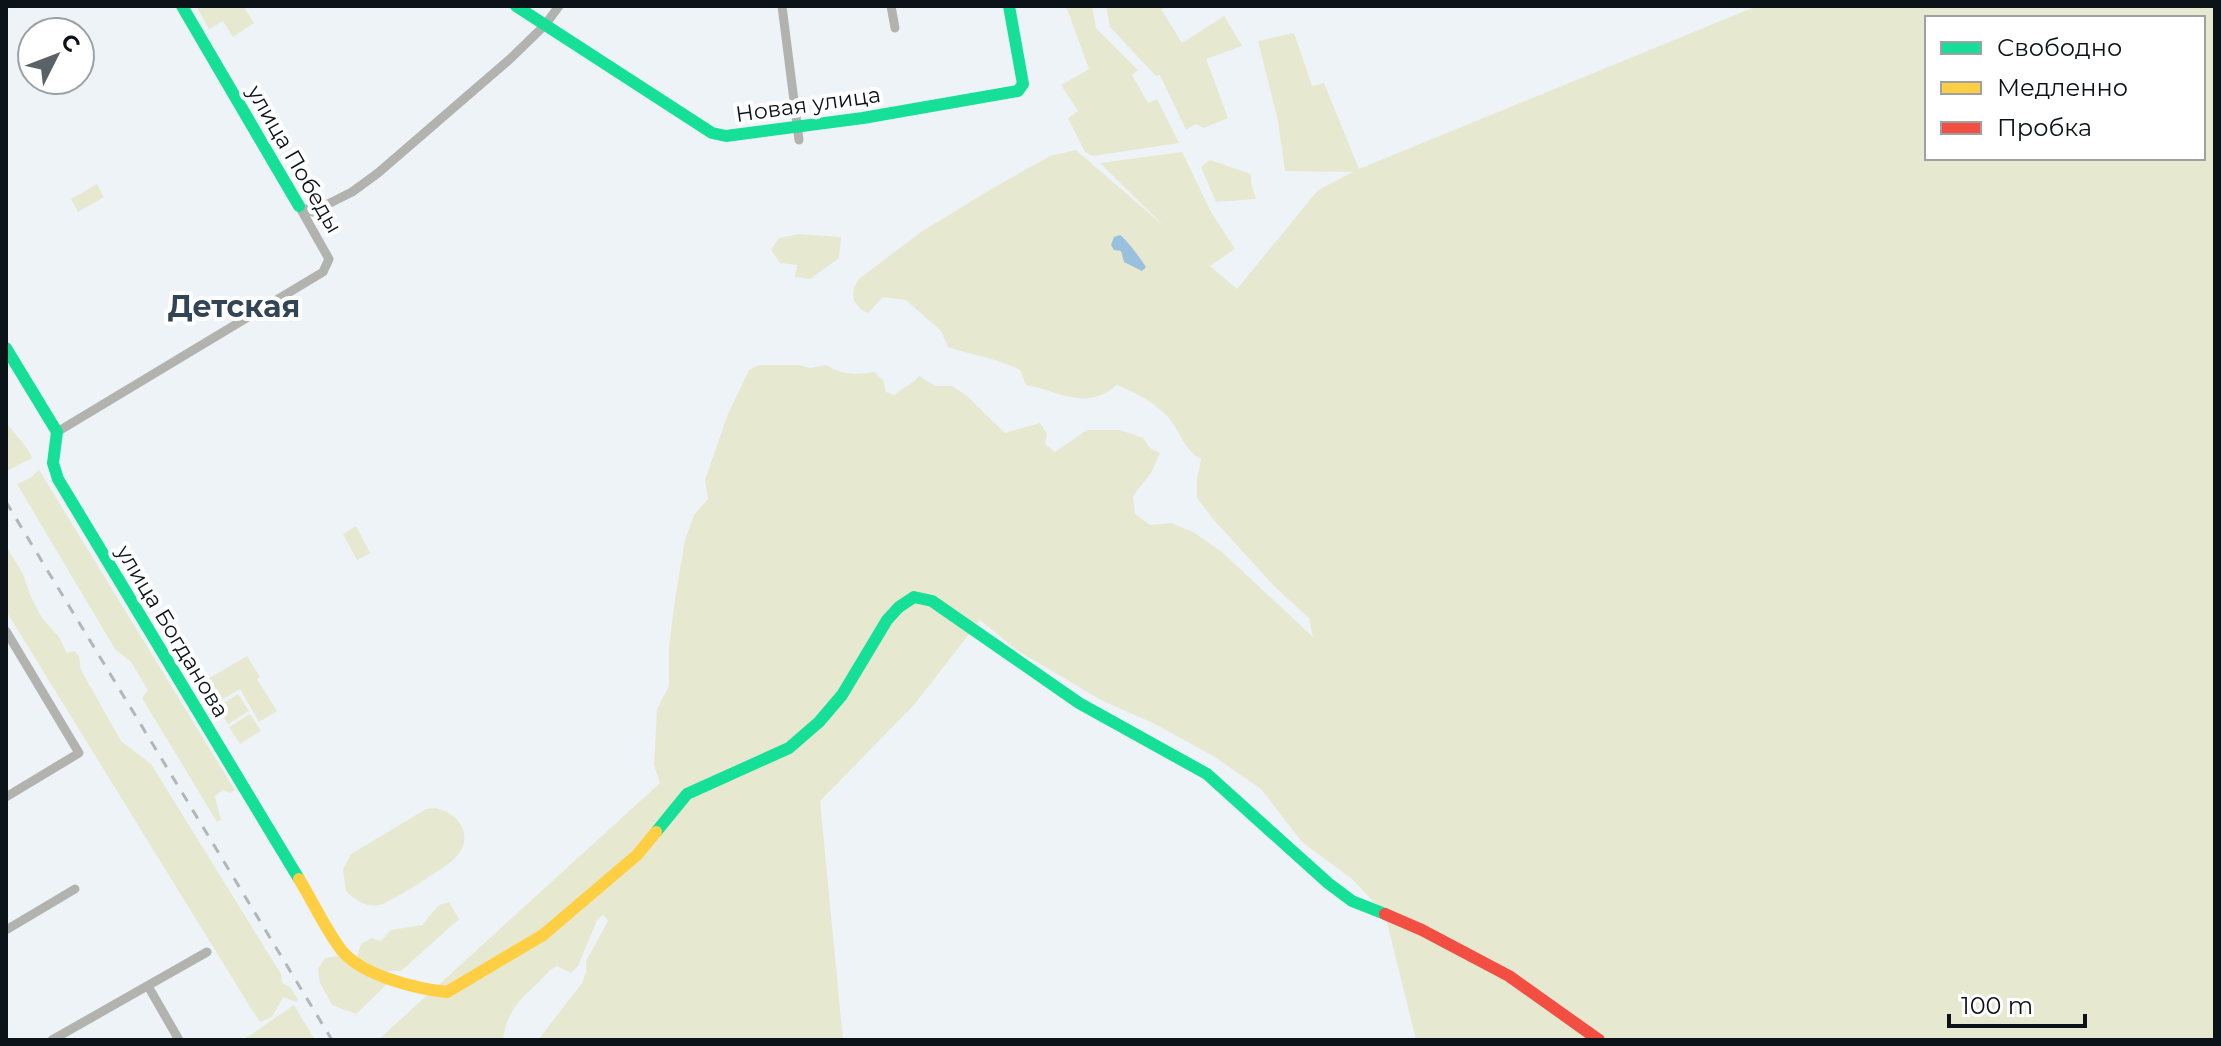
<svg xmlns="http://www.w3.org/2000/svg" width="2221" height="1046" font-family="Montserrat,sans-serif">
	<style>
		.green { fill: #e6e9d0; fill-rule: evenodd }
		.water { fill: #99c0dd }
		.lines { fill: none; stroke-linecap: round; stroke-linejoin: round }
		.street { stroke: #b2b3ae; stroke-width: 9 }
		.fast { stroke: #16e098; stroke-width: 12 }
		.slow { stroke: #ffcf43; stroke-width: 12 }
		.jam { stroke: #f24e42; stroke-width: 12 }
		.rail { stroke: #b2b7b6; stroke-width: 3; stroke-dasharray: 10 10; stroke-linecap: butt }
		.labels { text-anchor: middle; stroke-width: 8; stroke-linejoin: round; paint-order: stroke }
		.street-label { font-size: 22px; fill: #0b1319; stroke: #fff }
		.district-label { font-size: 30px; font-weight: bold; fill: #324554; stroke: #fff }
	</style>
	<rect width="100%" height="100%" fill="#eef3f8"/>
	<!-- green -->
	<g class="green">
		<polygon points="196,6 249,6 245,9 254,23 233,37 223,21 209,29"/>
		<polygon points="1066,6 1092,6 1096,28 1138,70 1132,75 1148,103 1157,99 1179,143 1093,156 1085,152 1068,118 1078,111 1061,85 1089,69"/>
		<polygon points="1106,6 1172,6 1161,9 1182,43 1224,16 1242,46 1206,59 1228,118 1204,128 1196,124 1186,130 1160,75 1156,76 1110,27"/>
		<path d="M 1757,6 L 2215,6 L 2215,1040 L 1416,1040 L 1385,914 L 1352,879 L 1302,842 L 1261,789 L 1213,756 L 1155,724 L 1101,700 L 1018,651 L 980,620 L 914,705 L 820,801 L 843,1040 L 538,1040 L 582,983 L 586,972 L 586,961 L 608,921 L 604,915 L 598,918 L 578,966 L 571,973 L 557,966 C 547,971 545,976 537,984 C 518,1001 507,1012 503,1040 L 378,1040 L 660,783 L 654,765 L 657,709 L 669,686 L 669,647 L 674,606 L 685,540 L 694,515 L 708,499 L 705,480 L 728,414 L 749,370 L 759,365 L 799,365 L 810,368 L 826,365 C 842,375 857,375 874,372 L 883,380 L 886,392 L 894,395 C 903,387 912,385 919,376 L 935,386 L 952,386 L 966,395 L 1005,433 L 1040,423 L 1047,434 L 1045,444 L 1055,452 L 1087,430 L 1120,430 L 1143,438 L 1150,448 L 1160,453 L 1151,473 L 1133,496 L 1135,514 L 1150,525 L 1171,523 L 1193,532 L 1222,552 L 1313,637 L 1309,618 L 1275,587 L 1213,519 L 1197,498 L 1197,479 L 1201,459 C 1184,451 1179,428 1166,415 C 1152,401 1135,392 1117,385 C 1084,412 1061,391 1026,385 L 1020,370 C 997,358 972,355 948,347 L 941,331 L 906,300 L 883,297 L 868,313 C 852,306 849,293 859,279 L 921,232 L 993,188 L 1050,156 L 1076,150 L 1165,227 L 1100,163 L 1182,152 L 1211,212 L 1235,249 L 1210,266 L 1237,289 L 1318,190 L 1353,172 L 1285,171 L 1278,121 L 1258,41 L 1294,33 L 1312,86 L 1324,83 L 1359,169 ZM 1927,18 L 2203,18 L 2203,158 L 1927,158 Z"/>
		<polygon points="1210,160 1251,174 1251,183 1256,199 1216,202 1201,167"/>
		<polygon points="97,184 104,197 78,212 71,199"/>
		<polygon points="799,234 841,237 839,258 810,279 795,277 797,265 780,263 771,250 779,238"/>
		<path d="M 6,422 C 15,436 27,444 32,458 L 7,471 Z"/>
		<polygon points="39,470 235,790 230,793 223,790 215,796 221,820 217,822 142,698 148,690 131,662 115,649 17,484 30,478"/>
		<polygon points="356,526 370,553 357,560 343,534"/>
		<polygon points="6,546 23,574 31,597 42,618 59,637 67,653 74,651 79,656 81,670 121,741 151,764 281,974 282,983 290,987 298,999 296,1002 283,997 272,1017 260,1022 252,1010 6,611"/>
		<polygon points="247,656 260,677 257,679 277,711 259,722 240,689 219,701 206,680"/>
		<polygon points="238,694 249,711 228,724 217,707"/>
		<polygon points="250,714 261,731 240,744 229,727"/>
		<path d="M 435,808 C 459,812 476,838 455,858 C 448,866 389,903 380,905 C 366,908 355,900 346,891 L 343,870 L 351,854 L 426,809 Z"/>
		<polygon points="449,902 459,919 401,971 388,971 388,983 356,1014 332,1005 320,983 318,969 325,958 337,956 356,960 361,944 371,938 381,941 391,930 422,925 439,905"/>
		<polygon points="294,1005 315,1040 243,1040"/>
	</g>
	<!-- water -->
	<path class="water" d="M 1120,235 C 1126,239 1141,259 1146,267 L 1142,271 L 1124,262 L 1121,251 L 1114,250 L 1111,245 L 1114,237 Z"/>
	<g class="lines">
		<!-- street -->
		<g class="street">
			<polyline points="782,6 799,140"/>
			<polyline points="891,6 895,28"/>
			<polyline points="301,207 312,212 352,192 378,173 510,59 545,25 559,6"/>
			<polyline points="57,432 323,272 329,259 299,206"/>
			<polyline points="6,631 79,753 6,797"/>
			<polyline points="6,930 75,889"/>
			<polyline points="148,986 179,1040"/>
			<polyline points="52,1040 207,952"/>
		</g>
		<!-- fast -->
		<g class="fast">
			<polyline points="182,6 299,206"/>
			<polyline points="516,6 712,133 726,136 863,118 1018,91 1023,84 1009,6"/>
			<polyline points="6,348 57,432 53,463 58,479 299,879"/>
			<polyline points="656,832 687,794 789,748 819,722 842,695 887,620 899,607 914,597 932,601 1079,703 1207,774 1328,883 1352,901 1385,914"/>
		</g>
		<!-- slow -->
		<path class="slow" d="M 299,879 C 311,898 330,938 344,953 C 365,976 417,989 447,992 L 543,935 L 637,855 L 656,832"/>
		<!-- jam -->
		<polyline class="jam" points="1385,914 1422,930 1509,976 1599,1040"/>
		<!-- rail -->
		<polyline class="rail" points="6,502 332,1040"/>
	</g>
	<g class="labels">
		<!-- street labels -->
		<g class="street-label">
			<text transform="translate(808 104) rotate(-8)" y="8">Новая улица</text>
			<text transform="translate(295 159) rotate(60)" y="8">улица Победы</text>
			<text transform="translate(173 631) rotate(59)" y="8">улица Богданова</text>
		</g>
		<!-- district labels -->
		<g class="district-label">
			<text x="234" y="317">Детская</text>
		</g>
	</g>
	<!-- border -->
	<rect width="2221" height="1046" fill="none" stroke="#0b1319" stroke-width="16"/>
	<!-- legend -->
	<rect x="1925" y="16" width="280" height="144" fill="#ffffff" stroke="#9da1a3" stroke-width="2"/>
	<rect x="1941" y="42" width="40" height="12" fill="#16e098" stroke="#9da1a3" stroke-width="2"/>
	<text x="1997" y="56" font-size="24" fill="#0b1319">Свободно</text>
	<rect x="1941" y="82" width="40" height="12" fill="#ffcf43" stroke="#9da1a3" stroke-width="2"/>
	<text x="1997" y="96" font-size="24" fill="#0b1319">Медленно</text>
	<rect x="1941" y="122" width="40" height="12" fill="#f24e42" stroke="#9da1a3" stroke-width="2"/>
	<text x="1997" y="136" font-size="24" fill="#0b1319">Пробка</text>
	<!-- north arrow -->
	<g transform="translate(56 56) rotate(48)"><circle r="38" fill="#ffffff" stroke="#9da1a3" stroke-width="2"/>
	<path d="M0-6L14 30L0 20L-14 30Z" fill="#5a6167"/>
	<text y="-12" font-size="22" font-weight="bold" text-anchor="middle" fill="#0b1319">С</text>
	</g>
	<!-- scale -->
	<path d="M1949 1014v12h136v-12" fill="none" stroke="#0b1319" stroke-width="4"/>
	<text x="1961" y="1014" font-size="24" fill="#0b1319" stroke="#ffffff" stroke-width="6" paint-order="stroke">100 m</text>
</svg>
